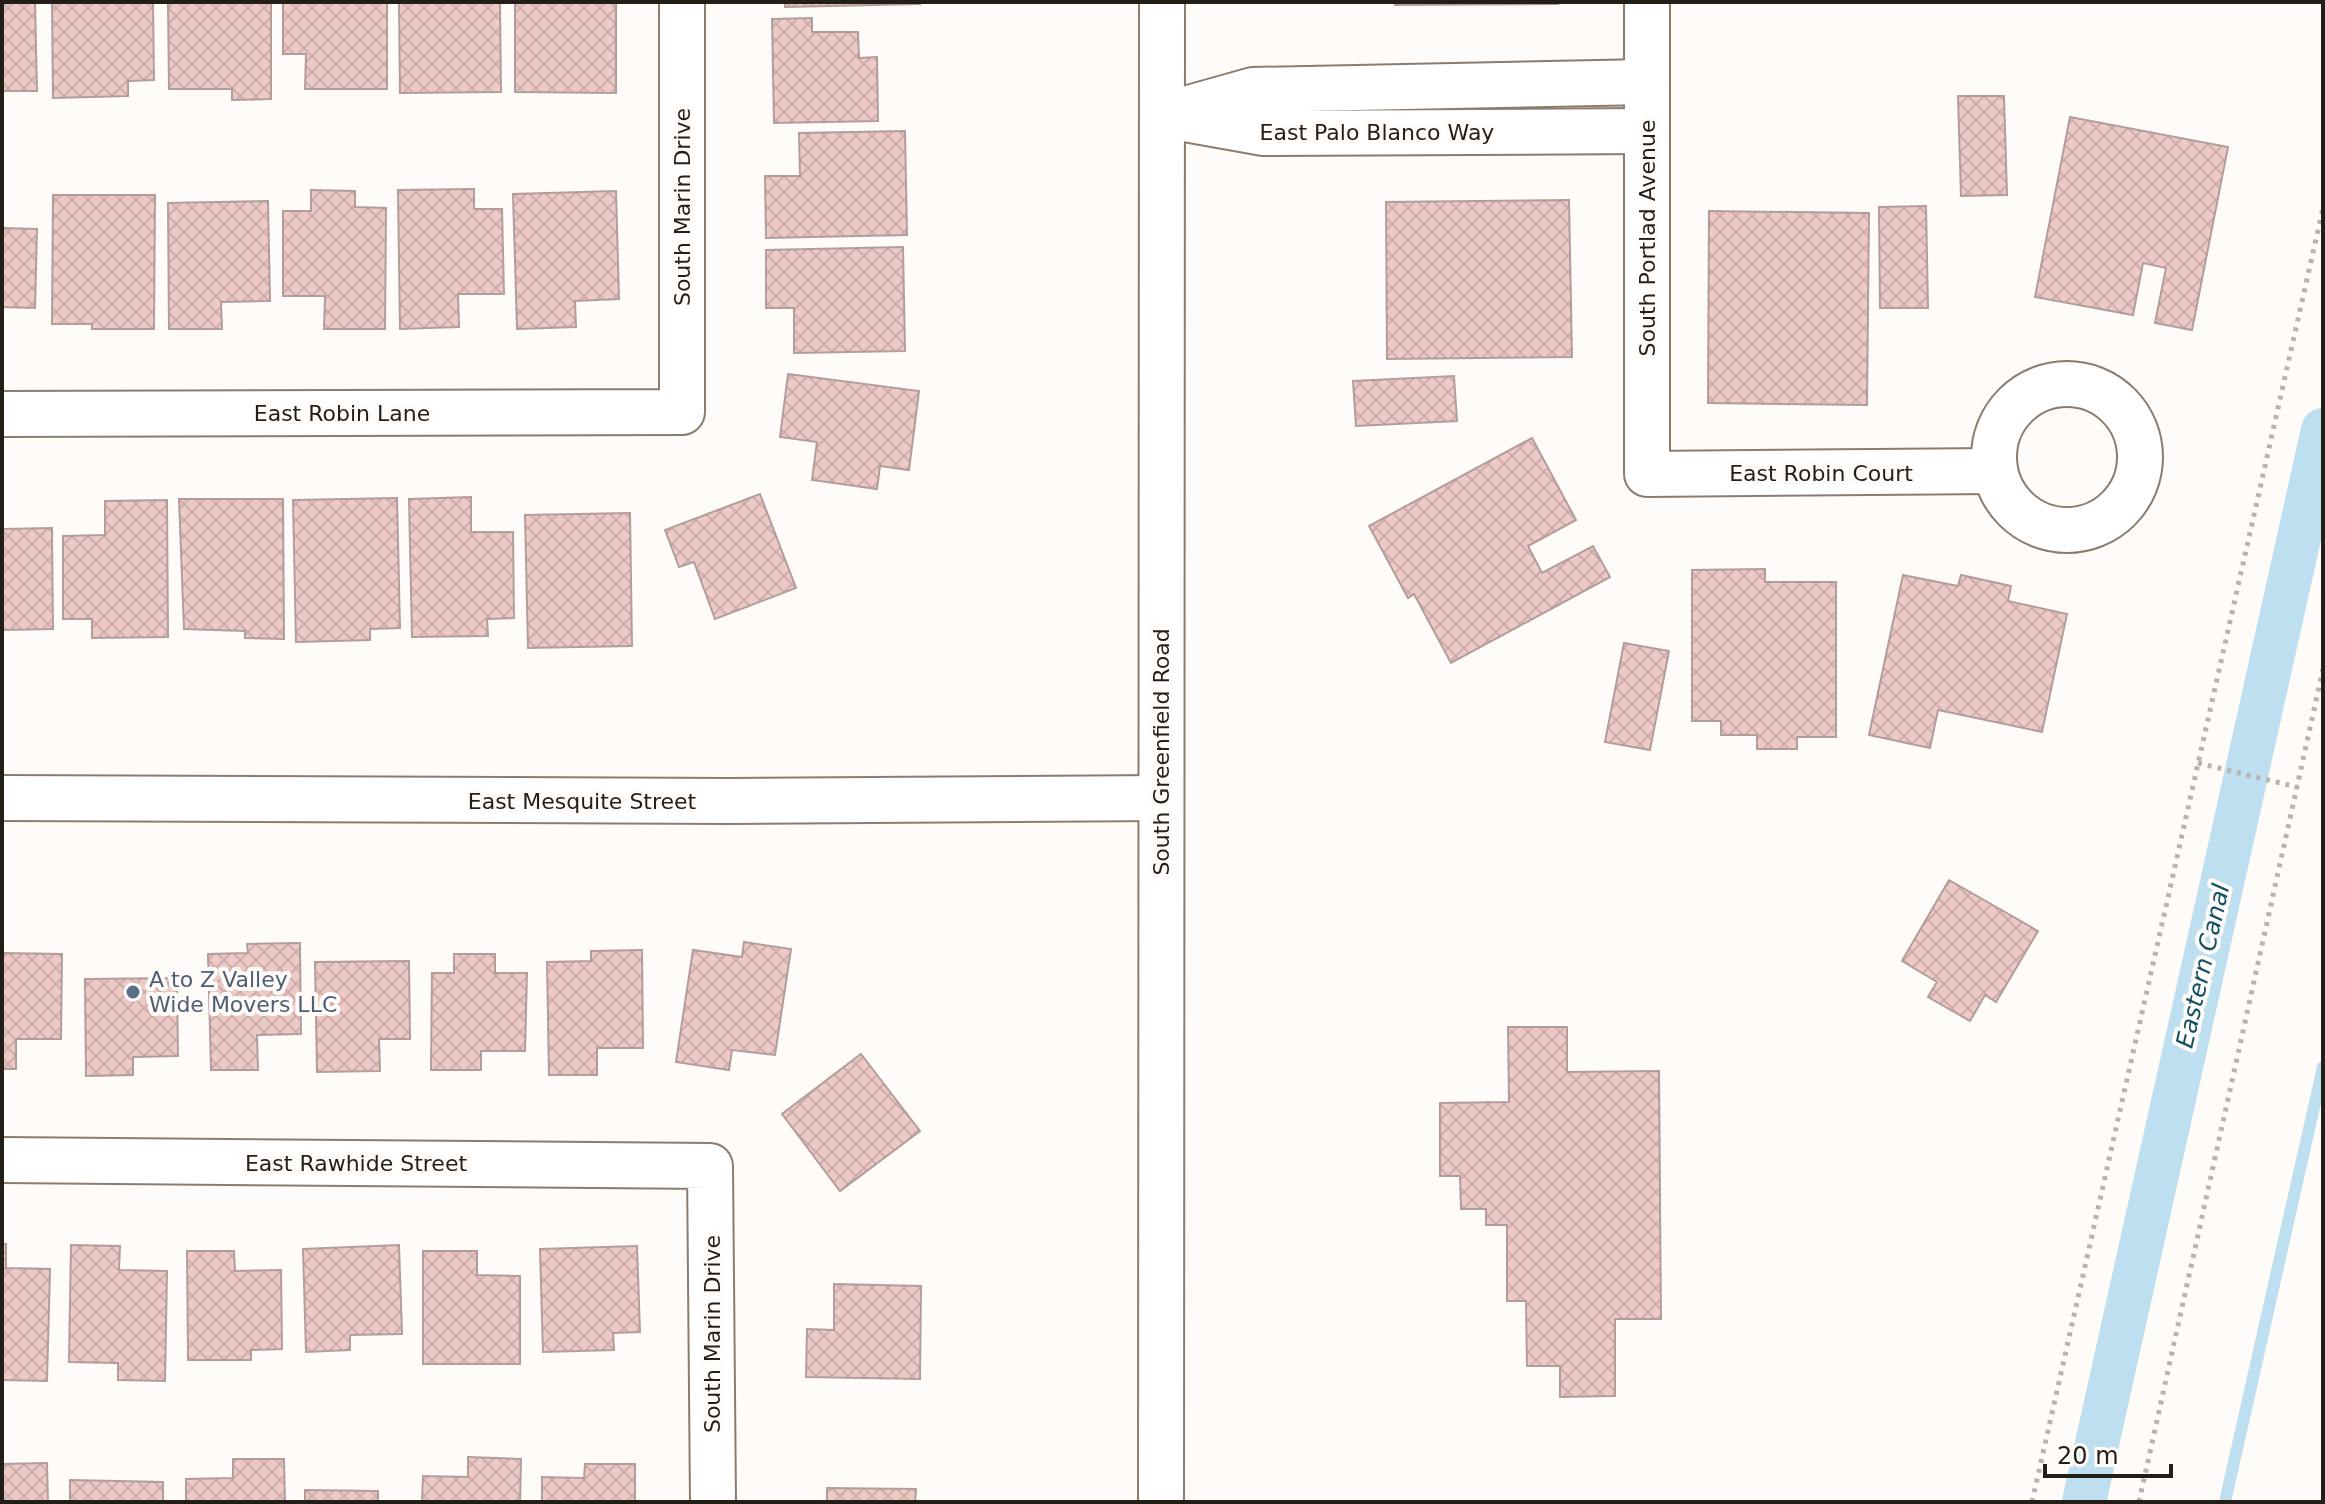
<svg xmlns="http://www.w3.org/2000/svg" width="2325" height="1504" font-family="'DejaVu Sans',sans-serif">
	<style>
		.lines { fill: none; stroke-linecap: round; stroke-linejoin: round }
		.stream { stroke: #bddfef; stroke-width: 12 }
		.canal { stroke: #bddfef; stroke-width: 44 }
		.building { fill: url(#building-cross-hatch); stroke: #b29d9c; stroke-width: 2 }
		.minor-casing { stroke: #8a7c70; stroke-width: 48 }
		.major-casing { stroke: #8a7c70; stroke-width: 48 }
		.path { stroke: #b7b3b0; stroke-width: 5; stroke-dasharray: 4 6; stroke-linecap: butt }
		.minor { stroke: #fff; stroke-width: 44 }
		.major { stroke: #fff; stroke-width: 44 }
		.service-dot { fill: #5c6f8a; stroke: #fefbf8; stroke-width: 3 }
		.labels { text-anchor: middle; stroke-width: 8; stroke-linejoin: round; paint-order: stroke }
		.street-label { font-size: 22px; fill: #241e19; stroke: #fefbf8 }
		.service-label { font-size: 22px; fill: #4e5e75; stroke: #fefbf8; text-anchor: start }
		.water-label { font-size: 24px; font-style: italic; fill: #105067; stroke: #fefbf8 }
	</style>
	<defs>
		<pattern id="building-cross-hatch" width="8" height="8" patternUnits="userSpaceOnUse" patternTransform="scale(2)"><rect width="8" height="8" fill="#eecac7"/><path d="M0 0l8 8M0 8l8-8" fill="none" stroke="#ccadaa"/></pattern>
	</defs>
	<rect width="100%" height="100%" fill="#fefbf8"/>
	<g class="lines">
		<!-- stream -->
		<polyline class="stream" points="2225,1502 2323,1067"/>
		<!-- canal -->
		<polyline class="canal" points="2084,1502 2323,430"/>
	</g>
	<!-- building -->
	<g class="building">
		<polygon points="2,2 35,2 37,91 2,91"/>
		<polygon points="52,2 153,2 154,80 128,81 128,96 53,98"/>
		<polygon points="168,2 271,2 271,99 232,100 232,89 169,89"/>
		<polygon points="283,2 387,2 387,89 305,89 306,54 283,54"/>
		<polygon points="399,2 500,2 501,92 400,93"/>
		<polygon points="515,2 616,2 616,93 515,92"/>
		<polygon points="785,2 920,2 920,4 785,7"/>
		<polygon points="1395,2 1558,2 1558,4 1395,5"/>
		<polygon points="812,18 812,32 858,32 859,58 877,57 878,121 774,123 772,19"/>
		<polygon points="1958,96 2004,96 2007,195 1961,196"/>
		<polygon points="2070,117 2228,147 2192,330 2155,323 2166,268 2143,263 2133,315 2035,297"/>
		<polygon points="905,131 907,235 766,238 765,176 800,176 799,133"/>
		<polygon points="474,189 474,209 502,209 504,294 458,294 459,327 400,329 398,190"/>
		<polygon points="311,190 355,191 355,207 386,208 385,329 324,329 325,296 283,296 283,211 311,211"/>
		<polygon points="616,191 619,299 575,301 576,327 517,329 513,194"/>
		<polygon points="53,195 155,195 154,329 92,329 92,324 52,324"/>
		<polygon points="1569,200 1572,357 1387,359 1386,202"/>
		<polygon points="268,201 270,301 221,302 222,329 169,329 168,203"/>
		<polygon points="1926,206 1928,308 1880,308 1879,207"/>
		<polygon points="1709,211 1869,213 1867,405 1708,403"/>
		<polygon points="2,228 37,229 35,308 2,307"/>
		<polygon points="903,247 905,351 794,353 794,308 766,308 766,250"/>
		<polygon points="788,374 919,391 909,470 880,466 877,489 812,480 817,442 780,437"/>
		<polygon points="1454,376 1457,421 1356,426 1353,381"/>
		<polygon points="1532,438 1576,520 1528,546 1542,573 1593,546 1610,577 1451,663 1414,594 1408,598 1369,526"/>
		<polygon points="760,494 796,588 715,619 694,562 679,567 665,530"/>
		<polygon points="471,497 471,532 513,532 514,618 487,619 488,636 412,637 409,499"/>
		<polygon points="397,498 400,628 370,629 370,640 296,642 293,500"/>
		<polygon points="179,499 283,499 284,639 245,638 245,631 184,629"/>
		<polygon points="167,500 168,637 92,638 92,619 63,619 63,536 105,535 105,501"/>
		<polygon points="630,513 632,646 528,648 525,515"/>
		<polygon points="52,528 53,629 2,630 2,529"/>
		<polygon points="1765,569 1765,582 1836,582 1836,737 1797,737 1797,749 1757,749 1757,735 1721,735 1721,721 1692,721 1692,570"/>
		<polygon points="1903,575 1958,586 1961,575 2011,586 2008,601 2067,614 2042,732 1938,710 1930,748 1869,735"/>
		<polygon points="1624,643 1669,651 1650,750 1605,742"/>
		<polygon points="1949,880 2038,931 1996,1002 1985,995 1970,1021 1928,997 1937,982 1902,961"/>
		<polygon points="744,942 791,949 775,1055 732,1050 729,1070 676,1062 693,950 742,957"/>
		<polygon points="300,943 301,1034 257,1035 258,1070 211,1070 208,954 248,953 247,944"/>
		<polygon points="642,950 643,1048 597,1048 597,1075 549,1075 547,962 591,961 591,951"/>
		<polygon points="2,953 62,954 61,1039 16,1039 16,1069 2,1069"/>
		<polygon points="454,954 495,954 495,973 527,973 525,1051 481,1051 481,1070 431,1070 432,973 454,973"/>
		<polygon points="409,961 410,1039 379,1039 380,1071 317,1072 315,962"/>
		<polygon points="177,978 178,1056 133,1057 133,1075 86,1076 85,979"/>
		<polygon points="1508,1027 1567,1027 1567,1072 1659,1071 1661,1319 1615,1319 1615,1396 1560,1397 1560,1366 1527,1366 1526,1301 1507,1301 1507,1225 1486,1225 1486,1209 1461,1209 1460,1176 1440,1176 1440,1103 1509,1102"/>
		<polygon points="861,1054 920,1131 840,1191 782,1114"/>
		<polygon points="2,1244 6,1244 6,1268 50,1269 47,1381 2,1380"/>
		<polygon points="71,1245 120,1246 119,1270 167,1271 165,1381 118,1380 118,1363 69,1362"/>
		<polygon points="399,1245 402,1334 350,1335 350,1350 306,1352 303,1249"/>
		<polygon points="637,1246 640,1332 613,1333 614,1350 543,1352 540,1249"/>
		<polygon points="187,1251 234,1251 235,1271 281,1270 282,1349 251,1350 251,1360 188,1360"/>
		<polygon points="423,1251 477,1251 477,1275 520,1276 520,1364 423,1364"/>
		<polygon points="834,1284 921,1286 920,1379 806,1377 807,1329 834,1330"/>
		<polygon points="468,1457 521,1459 520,1502 422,1502 423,1476 468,1477"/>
		<polygon points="233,1459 284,1459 285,1502 186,1502 186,1479 233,1478"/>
		<polygon points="47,1463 48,1502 2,1502 2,1464"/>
		<polygon points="585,1464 635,1464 635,1502 542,1502 542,1477 584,1478"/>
		<polygon points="70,1480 163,1482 163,1502 70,1502"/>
		<polygon points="827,1488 916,1489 915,1502 827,1502"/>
		<polygon points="305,1490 378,1491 378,1502 305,1502"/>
	</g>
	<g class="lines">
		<defs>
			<g id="minor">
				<polyline points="1647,2 1647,474 1995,471"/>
				<polyline points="1164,115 1253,90 1646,82"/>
				<polyline points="1174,117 1264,133 1647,131"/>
				<circle cx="2067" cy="457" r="73"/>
				<polyline points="2,414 682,412 682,2"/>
				<polyline points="2,798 730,801 1161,798"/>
				<polyline points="2,1160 710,1166 713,1502"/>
			</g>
			<polyline id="major" points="1161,1502 1162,2"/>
		</defs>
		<!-- minor casing -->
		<use href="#minor" class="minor-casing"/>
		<!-- major casing -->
		<use href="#major" class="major-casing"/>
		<!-- path -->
		<g class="path">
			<polyline points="2198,763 2297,787"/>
			<polyline points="2032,1502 2323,208"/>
			<polyline points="2139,1502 2323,669"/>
		</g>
		<!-- minor -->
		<use href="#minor" class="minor"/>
		<!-- major -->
		<use href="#major" class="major"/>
	</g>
	<!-- markers -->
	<circle class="service-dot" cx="133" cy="992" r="8"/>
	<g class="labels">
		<!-- street labels -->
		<g class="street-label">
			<text x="1377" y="140">East Palo Blanco Way</text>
			<text transform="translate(682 207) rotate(-90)" y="8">South Marin Drive</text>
			<text transform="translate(1647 238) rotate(-90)" y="8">South Portlad Avenue</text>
			<text x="342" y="421">East Robin Lane</text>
			<text x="1821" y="481">East Robin Court</text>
			<text transform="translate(1161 752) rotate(-90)" y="8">South Greenfield Road</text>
			<text x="582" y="809">East Mesquite Street</text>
			<text x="356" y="1171">East Rawhide Street</text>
			<text transform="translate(712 1334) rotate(-90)" y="8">South Marin Drive</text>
		</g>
		<!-- service labels -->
		<g class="service-label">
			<text x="149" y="987">A to Z Valley<tspan x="149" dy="25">Wide Movers LLC</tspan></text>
		</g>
		<!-- water labels -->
		<g class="water-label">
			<text transform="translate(2203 966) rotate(-77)" y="8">Eastern Canal</text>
		</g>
	</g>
	<!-- border -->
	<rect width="2325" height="1504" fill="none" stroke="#241e19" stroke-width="8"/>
	<!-- scale -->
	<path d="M2045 1464v12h126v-12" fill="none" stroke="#241e19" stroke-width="4"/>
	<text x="2057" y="1464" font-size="24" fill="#241e19" stroke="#fefbf8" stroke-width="6" paint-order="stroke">20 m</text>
</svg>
